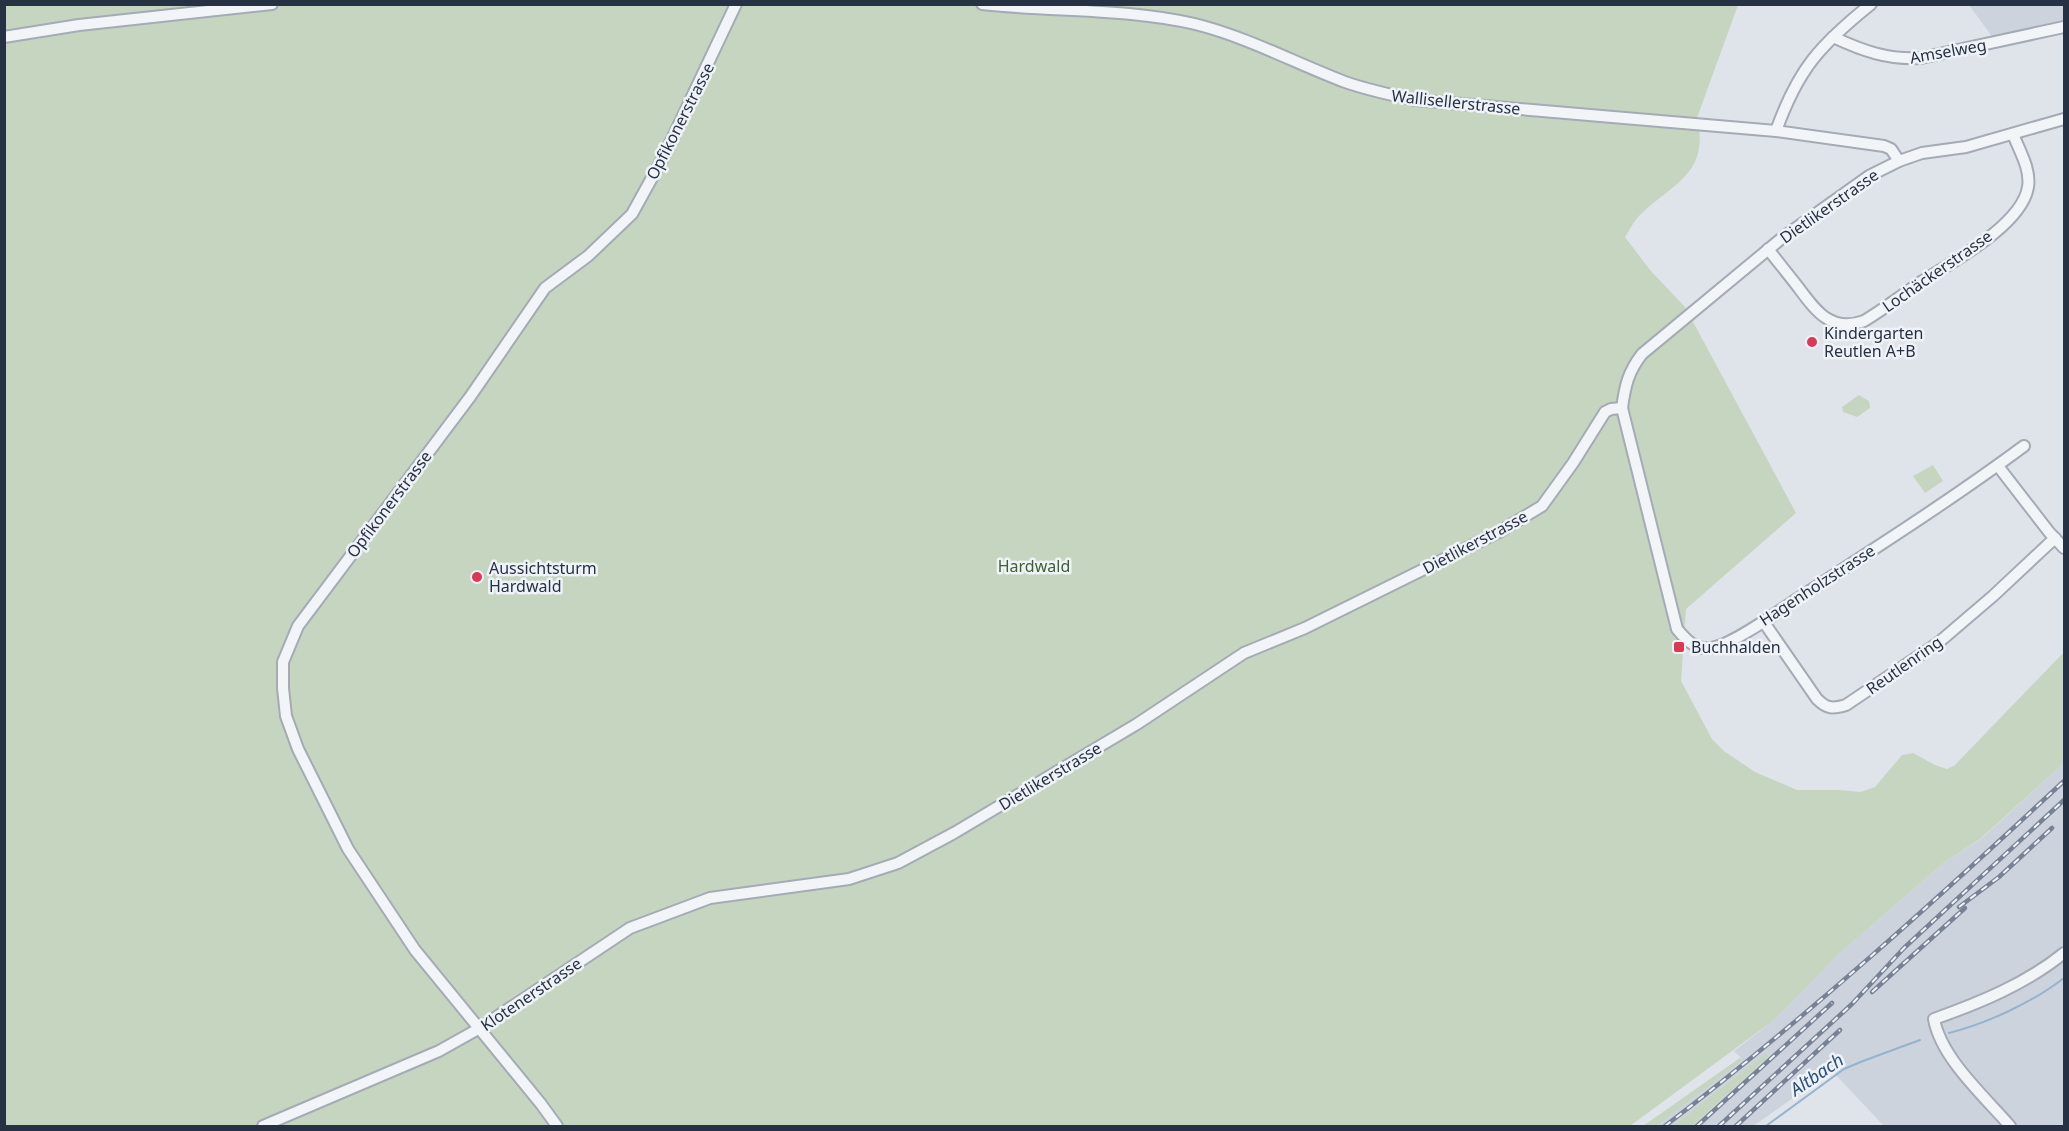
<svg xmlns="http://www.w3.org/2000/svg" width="2069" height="1131" font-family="'Noto Sans',sans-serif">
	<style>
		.built { fill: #cdd3dc }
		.green { fill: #c6d5bf }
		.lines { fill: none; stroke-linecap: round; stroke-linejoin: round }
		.stream { stroke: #96b3ce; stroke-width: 2 }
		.minor-casing { stroke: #a4abb5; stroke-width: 14 }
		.minor { stroke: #f2f5f8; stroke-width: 10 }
		.rail-casing { stroke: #778395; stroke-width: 4.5 }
		.rail { stroke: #eff3f7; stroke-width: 2; stroke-dasharray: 7; stroke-linecap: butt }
		.poi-dot { fill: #dc3755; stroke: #eff3f7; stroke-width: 2 }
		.labels { text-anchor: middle; stroke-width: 5; stroke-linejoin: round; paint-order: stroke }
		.street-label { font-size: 16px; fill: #263243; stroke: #eff3f7 }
		.poi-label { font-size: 16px; fill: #263243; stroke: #eff3f7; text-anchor: start }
		.park-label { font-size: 16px; fill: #3c6032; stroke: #eff3f7 }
		.water-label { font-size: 18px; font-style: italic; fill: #2c527b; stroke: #eff3f7 }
	</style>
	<rect width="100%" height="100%" fill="#dfe4ea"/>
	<!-- built -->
	<g class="built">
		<polygon points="1969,5 2064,5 2064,27 1996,42"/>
		<polygon points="2064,763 2064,1126 1884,1126 1832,1071 1753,1126 1692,1126 1769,1056 1766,1053 1672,1126 1657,1126 1742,1059 1734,1051 1774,1020 1840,953 1942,864 1981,839"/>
	</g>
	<!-- green -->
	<g class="green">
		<path d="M 5,5 L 1738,5 L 1697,118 C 1710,173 1674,183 1641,214 C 1634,220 1630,230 1625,237 L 1650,270 L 1685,307 L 1796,513 L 1686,609 L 1681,681 L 1712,739 L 1724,751 L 1755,772 L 1797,790 L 1839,790 L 1861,792 L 1875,787 L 1902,755 L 1913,753 L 1935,765 L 1947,769 L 1955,765 L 2064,652 L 2064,763 L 1980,839 L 1942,864 L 1840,953 L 1774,1020 L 1630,1126 L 5,1126 Z"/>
		<polygon points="1859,395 1869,401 1870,408 1857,417 1843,412 1842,407"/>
		<polygon points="1933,465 1943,481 1925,493 1913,476"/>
		<polygon points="1766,1053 1769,1056 1692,1126 1672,1126"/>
		<polygon points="1740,1058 1742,1060 1657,1126 1643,1126"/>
	</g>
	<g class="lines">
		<!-- stream -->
		<g class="stream">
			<path d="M 1949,1033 C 1988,1023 2033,1002 2064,978"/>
			<polyline points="1766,1126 1844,1069 1863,1061 1920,1040"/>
		</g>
		<defs>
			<g id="minor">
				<path d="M 982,4 C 1053,12 1125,8 1195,24 C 1247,37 1295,63 1345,82 C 1368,90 1391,95 1415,100 L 1776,131 L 1884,146 L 1891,149 L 1899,161"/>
				<polyline points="4,37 79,25 272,4"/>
				<path d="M 1833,37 C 1863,51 1888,60 1921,58 L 2064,27"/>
				<path d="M 1776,131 C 1798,69 1820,45 1871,4"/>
				<path d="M 1768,249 C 1778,262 1788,274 1798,287 C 1816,311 1831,333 1864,321 C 1884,309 1902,295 1921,282 C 1952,262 2022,225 2028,187 C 2031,169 2019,150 2013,134"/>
				<path d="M 2024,446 C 1951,500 1874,549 1797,599 C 1779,611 1731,646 1711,648 C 1695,650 1686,640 1677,629 L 1622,408 C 1625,386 1628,372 1642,354 L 1782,238 L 1869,176 L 1899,161 L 1922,153 L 1966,147 L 2064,119"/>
				<polyline points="1998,466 2049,532 2064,548"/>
				<path d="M 1763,621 L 1817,699 C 1827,709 1833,709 1846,705 L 1938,643 L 1993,596 L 2055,538"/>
				<polyline points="263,1126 439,1051 480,1028 630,928 710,898 849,879 898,863 954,833 1137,724 1244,653 1305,628 1499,532 1542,506 1573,463 1605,412 1611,409 1622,408"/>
				<polyline points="557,1126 541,1104 415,950 348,849 298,749 286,716 283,688 283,662 298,626 470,397 545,288 588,256 632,214 664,156 736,4"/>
				<path d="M 2010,1126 C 1984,1096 1941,1058 1934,1019 C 1979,1003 2026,984 2064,953"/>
			</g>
		</defs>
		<!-- minor casing -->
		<use href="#minor" class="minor-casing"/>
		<!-- minor -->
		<use href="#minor" class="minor"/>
		<defs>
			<g id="rail">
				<polyline points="1959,907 1999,877 2052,828"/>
				<polyline points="1872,992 1965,908"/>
				<path d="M 1665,1126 C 1805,1019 1935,901 2064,781"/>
				<polyline points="1697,1126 1832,1003"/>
				<polyline points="1719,1126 1852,1004 1904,948 2064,800"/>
				<polyline points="1736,1126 1840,1030"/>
			</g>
		</defs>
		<!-- rail casing -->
		<use href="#rail" class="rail-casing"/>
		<!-- rail -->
		<use href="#rail" class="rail"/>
	</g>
	<!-- markers -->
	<g class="poi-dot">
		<circle cx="1812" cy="342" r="6"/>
		<circle cx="477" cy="577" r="6"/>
		<rect x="1673" y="641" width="12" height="12" rx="3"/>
	</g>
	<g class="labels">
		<!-- street labels -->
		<g class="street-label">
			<text transform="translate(1948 51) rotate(-10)" y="6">Amselweg</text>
			<text transform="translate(1456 102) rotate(6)" y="6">Wallisellerstrasse</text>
			<text transform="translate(680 121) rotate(-63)" y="6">Opfikonerstrasse</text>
			<text transform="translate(1829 206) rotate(-35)" y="6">Dietlikerstrasse</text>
			<text transform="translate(1937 271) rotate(-35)" y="6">Lochäckerstrasse</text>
			<text transform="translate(389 504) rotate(-53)" y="6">Opfikonerstrasse</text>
			<text transform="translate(1475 542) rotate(-28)" y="6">Dietlikerstrasse</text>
			<text transform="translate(1817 585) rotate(-33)" y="6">Hagenholzstrasse</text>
			<text transform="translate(1904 665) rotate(-35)" y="6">Reutlenring</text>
			<text transform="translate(1050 776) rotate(-31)" y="6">Dietlikerstrasse</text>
			<text transform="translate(531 994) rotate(-34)" y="6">Klotenerstrasse</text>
		</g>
		<!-- poi labels -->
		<g class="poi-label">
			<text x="1824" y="339">Kindergarten<tspan x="1824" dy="18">Reutlen A+B</tspan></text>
			<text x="489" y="574">Aussichtsturm<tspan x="489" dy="18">Hardwald</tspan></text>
			<text x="1691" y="653">Buchhalden</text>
		</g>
		<!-- park labels -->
		<g class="park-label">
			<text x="1034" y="572">Hardwald</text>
		</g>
		<!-- water labels -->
		<g class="water-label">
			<text transform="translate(1817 1075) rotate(-34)" y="6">Altbach</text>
		</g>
	</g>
	<!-- border -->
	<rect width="2069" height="1131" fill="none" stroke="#263243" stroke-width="12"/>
</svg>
